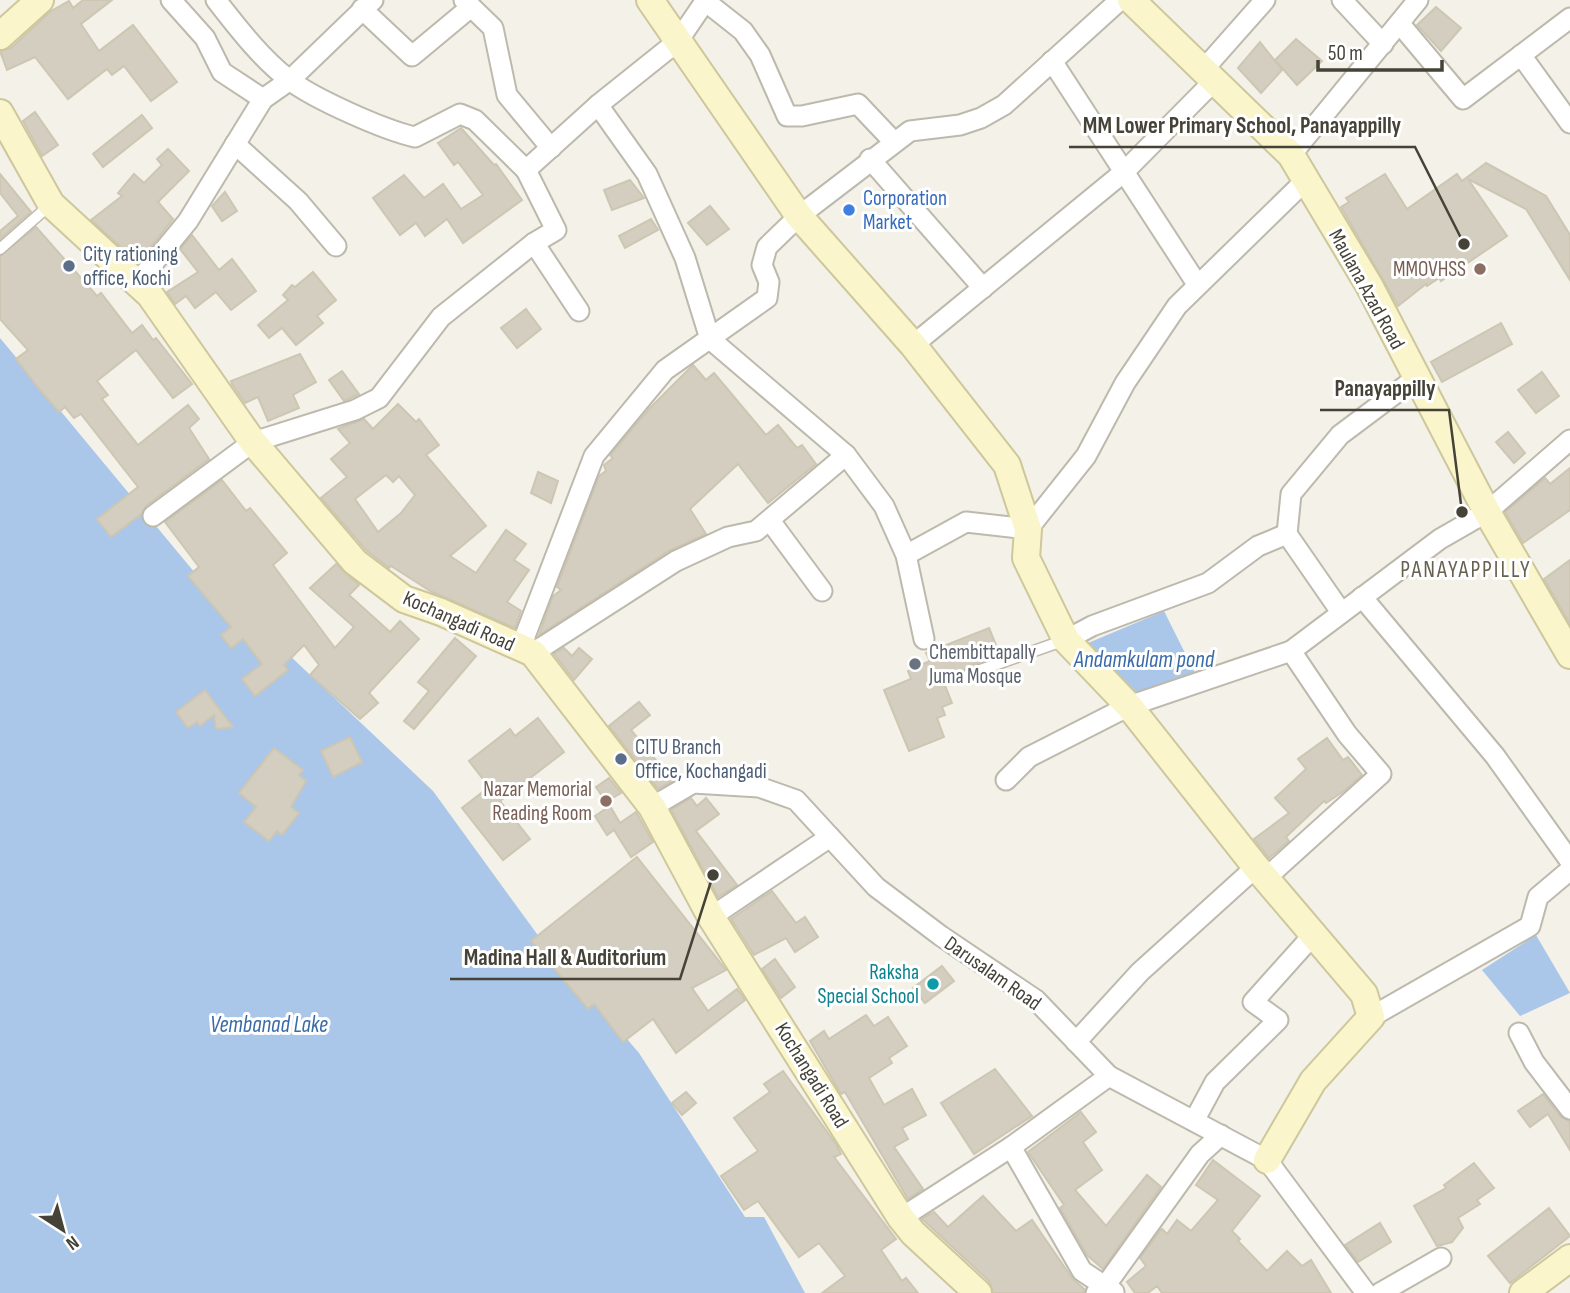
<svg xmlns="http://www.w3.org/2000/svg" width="1570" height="1293" font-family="'Sofia Sans Condensed',sans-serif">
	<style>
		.water { fill: #aac7ea }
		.building { fill: #d3cebf; stroke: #cdc6b2; stroke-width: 2; fill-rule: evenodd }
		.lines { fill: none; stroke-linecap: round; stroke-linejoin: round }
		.lane-casing { stroke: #bdb9ac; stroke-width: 13 }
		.street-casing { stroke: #bdb9ac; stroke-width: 23 }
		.secondary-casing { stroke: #cec79c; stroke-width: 30 }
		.lane { stroke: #fff; stroke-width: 10 }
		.street { stroke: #fff; stroke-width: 19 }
		.secondary { stroke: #faf5cb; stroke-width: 26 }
		.shop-dot { fill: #3f7fe0; stroke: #fff; stroke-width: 2.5 }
		.service-dot { fill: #5c6f8a; stroke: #fff; stroke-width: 2.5 }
		.education-dot { fill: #8d6e63; stroke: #fff; stroke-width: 2.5 }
		.worship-dot { fill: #6b7280; stroke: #fff; stroke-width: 2.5 }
		.culture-dot { fill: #0f9aa8; stroke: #fff; stroke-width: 2.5 }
		.labels { text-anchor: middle; stroke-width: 6; stroke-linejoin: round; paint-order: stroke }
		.shop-label { font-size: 21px; fill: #366cbe; stroke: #fff; text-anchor: start }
		.service-label { font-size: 21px; fill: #4e5e75; stroke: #fff; text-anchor: start }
		.education-label { font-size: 21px; fill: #785e54; stroke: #fff; text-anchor: end }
		.street-label { font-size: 21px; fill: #454237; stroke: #fff }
		.worship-label { font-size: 21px; fill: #5b616d; stroke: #fff; text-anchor: start }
		.culture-label { font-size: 21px; fill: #0d838f; stroke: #fff; text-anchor: end }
		.neighbourhood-label { font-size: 23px; letter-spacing: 2px; fill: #676150; stroke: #fff }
		.water-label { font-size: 23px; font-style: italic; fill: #3a6ba8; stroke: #fff }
		.leader { fill: none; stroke: #454237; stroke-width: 2.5 }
		.callout-dot { fill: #454237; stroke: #fff; stroke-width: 2.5 }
		.callout-label { font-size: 23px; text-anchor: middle; font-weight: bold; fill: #454237; stroke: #fff; stroke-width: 6; stroke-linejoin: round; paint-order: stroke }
	</style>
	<rect width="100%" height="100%" fill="#f3f1e8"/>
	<!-- water -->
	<g class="water">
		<polygon points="0,338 244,632 270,637 433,791 537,934 639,1053 745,1217 764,1217 805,1293 0,1293"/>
		<polygon points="1164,611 1198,679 1132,701 1081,646"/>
		<polygon points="1536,935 1570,993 1520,1016 1482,970"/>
	</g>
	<!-- building -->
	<g class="building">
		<polygon points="83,0 112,0 81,24 99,51 133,25 177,82 151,101 124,66 112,75 107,69 68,99 35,57 7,70 0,51 11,48 51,11 69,1 73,8"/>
		<polygon points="1436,7 1461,28 1441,51 1417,25"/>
		<polygon points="1296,39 1322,61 1297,85 1275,60"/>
		<polygon points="1260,42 1282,70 1261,93 1238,68"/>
		<polygon points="35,112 58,145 42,156 23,121"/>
		<polygon points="142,115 152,128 103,167 93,154"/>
		<polygon points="461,128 494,165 496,164 522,200 463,243 447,219 425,236 416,223 400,235 373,198 404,175 424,198 443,184 461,209 483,195 458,162 454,165 438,143"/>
		<polygon points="168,149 189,171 158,202 173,219 138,263 91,220 122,196 118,193 134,174 144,183 162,165 157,159"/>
		<polygon points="1486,163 1546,196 1570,235 1570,280 1526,209 1468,179 1507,236 1441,281 1439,278 1427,286 1426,284 1398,306 1341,207 1349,202 1346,198 1385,174 1407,209 1457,174 1462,181"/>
		<polygon points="0,174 31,212 0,239 0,231 18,216 0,193"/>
		<polygon points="630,180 644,198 612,210 604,190"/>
		<polygon points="225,192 237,211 222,221 212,206"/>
		<polygon points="710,206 729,229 707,245 688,223"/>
		<polygon points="651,219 658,230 625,248 619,236"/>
		<polygon points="36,227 97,296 101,293 132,333 142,325 153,340 156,338 192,384 173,398 136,350 97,381 108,395 102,399 138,445 188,405 199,419 189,428 209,459 146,506 141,514 111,537 97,519 138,487 81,414 74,418 65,407 59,412 40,390 16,359 28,350 0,319 0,256"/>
		<polygon points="192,235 219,270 232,259 256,291 231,310 216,292 195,308 186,296 175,304 167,292 198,272 180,249"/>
		<polygon points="313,272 336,300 317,316 323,323 296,345 282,328 269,338 258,325 288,300 283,295 292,285 295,287"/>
		<polygon points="526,309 541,329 517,348 501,328"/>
		<polygon points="1501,323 1512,344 1442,382 1431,362"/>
		<polygon points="300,354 316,382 293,395 299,408 268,421 258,397 245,403 232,384 231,381"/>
		<polygon points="693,365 706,380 714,373 766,435 778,425 797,448 802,445 816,464 768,503 738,464 690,509 706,534 669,551 539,635 553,596 561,590 557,587 599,476 606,471 604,465 613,458 610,455 650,408"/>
		<polygon points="342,371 359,394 344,401 329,380"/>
		<polygon points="1542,372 1559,396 1536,413 1518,390"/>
		<path d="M 398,404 L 416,422 L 419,419 L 439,445 L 426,455 L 486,526 L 450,556 L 476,573 L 506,530 L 526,544 L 514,560 L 529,570 L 507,602 L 521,611 L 515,628 L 432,592 L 391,566 L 389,568 L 366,550 L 321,498 L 347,477 L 331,459 L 350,443 L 338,429 L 364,419 L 373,429 ZM 386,475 L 393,482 L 399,476 L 415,495 L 401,513 L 378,532 L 355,499 Z"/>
		<polygon points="1508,432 1525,453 1514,463 1496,442"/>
		<polygon points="1570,468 1570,510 1523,543 1505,512 1545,478 1550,484"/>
		<polygon points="538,472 558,481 551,503 531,493"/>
		<polygon points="222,480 246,511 250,508 287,553 273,565 335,648 354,627 310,588 336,564 359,585 349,595 390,632 400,621 419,639 369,693 378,703 360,719 310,675 319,665 304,645 284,665 288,670 255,696 242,679 262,664 243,639 231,648 221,635 231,627 188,576 199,567 165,522"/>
		<polygon points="1570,560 1570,624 1544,579"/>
		<polygon points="989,628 1000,655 966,667 962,676 944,683 952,703 942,707 945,715 937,718 944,737 909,751 884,690 911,679 908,671 930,661 926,653"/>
		<polygon points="455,638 476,656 414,729 404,721 429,691 418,682"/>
		<polygon points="564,648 572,656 579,648 592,659 574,680 554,654"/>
		<polygon points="205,690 220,710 233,727 216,729 214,715 200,726 197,722 188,728 176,712"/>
		<polygon points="639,702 650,715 631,730 673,781 658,789 609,726"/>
		<polygon points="538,718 564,752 500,801 530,839 503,860 462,808 489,787 469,761 510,729 515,736"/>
		<polygon points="350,737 362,762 333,777 321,751"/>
		<polygon points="1327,738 1343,760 1348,757 1362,775 1344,791 1326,803 1324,801 1286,837 1289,841 1269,858 1254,839 1289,813 1275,798 1306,769 1298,759"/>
		<polygon points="274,748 303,770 299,775 306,781 291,807 299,813 282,835 277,831 269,841 244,822 256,807 239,793"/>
		<polygon points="609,778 621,793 606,802 596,787"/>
		<polygon points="691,798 697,806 706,798 719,814 696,831 737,885 718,897 671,810"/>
		<polygon points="610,806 620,823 636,812 653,842 631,857 614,830 607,835 595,816"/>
		<polygon points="637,857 726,970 692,988 708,1011 737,989 745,1000 676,1053 653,1019 623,1042 594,1004 588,1009 531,941"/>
		<polygon points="772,891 796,923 805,917 818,937 795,952 786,938 754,955 731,919"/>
		<polygon points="775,959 795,987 781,998 762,969"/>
		<polygon points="942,966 954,981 925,1003 913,988"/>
		<polygon points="866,1015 874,1026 888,1017 907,1046 889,1058 892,1063 869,1078 884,1105 912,1089 926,1115 902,1128 908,1139 894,1147 923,1189 908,1199 845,1092 841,1094 810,1041 824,1031 829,1039"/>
		<polygon points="995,1069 1032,1116 974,1154 941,1103"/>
		<polygon points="783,1071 836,1144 841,1154 834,1157 896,1239 881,1250 902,1281 906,1278 918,1293 822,1293 845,1276 819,1243 799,1257 758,1201 744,1210 721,1176 758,1151 734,1118 770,1092 764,1084"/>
		<polygon points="686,1092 696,1103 682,1115 672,1103"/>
		<polygon points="1543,1094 1561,1117 1570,1121 1570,1150 1548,1114 1530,1127 1518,1111"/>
		<polygon points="1081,1112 1096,1132 1083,1142 1102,1170 1075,1190 1106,1226 1147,1175 1161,1187 1103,1269 1087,1255 1060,1208 1064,1205 1028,1152"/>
		<polygon points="1213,1160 1260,1196 1232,1231 1240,1239 1238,1241 1267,1271 1287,1251 1302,1266 1311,1260 1331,1293 1162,1293 1157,1286 1148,1293 1135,1293 1127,1282 1146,1266 1140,1258 1160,1231 1162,1229 1167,1234 1177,1220 1191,1231 1218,1200 1196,1185"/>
		<polygon points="1474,1163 1494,1188 1477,1200 1480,1204 1458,1218 1463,1228 1452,1242 1437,1246 1414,1206 1446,1188 1444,1185"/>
		<polygon points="983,1196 1016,1231 1032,1220 1072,1278 1084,1289 1084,1293 993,1293 989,1281 922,1219 934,1212 948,1227"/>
		<polygon points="1549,1208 1570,1236 1510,1283 1488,1256"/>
		<polygon points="1380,1223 1391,1242 1358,1262 1345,1245"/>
	</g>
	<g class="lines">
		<defs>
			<g id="lane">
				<polyline points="0,249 51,204"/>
				<polyline points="969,674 1065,640"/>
			</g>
			<g id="street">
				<polyline points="171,0 205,38 222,72 263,99"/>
				<path d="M 216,0 C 238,28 260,57 288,79 C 314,99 384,130 415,137 L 460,114 L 475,120 L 526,170 L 598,105 L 678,41 L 706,0"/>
				<polyline points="464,0 493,28 507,95 551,148"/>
				<polyline points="1342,0 1383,44"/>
				<polyline points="705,1 743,31 760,55 787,116 802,116 858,104 894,142"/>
				<polyline points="362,9 412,56 471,7"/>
				<polyline points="1400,24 1463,99 1570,18"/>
				<polyline points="1521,55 1570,123"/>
				<polyline points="1052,61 1197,284"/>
				<polyline points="1204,69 1265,0"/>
				<polyline points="598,105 647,174 685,258 710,339 846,455 884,506 906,555 924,639"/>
				<polyline points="235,144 298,201 336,246"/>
				<polyline points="1291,155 1418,0"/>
				<polyline points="870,159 983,288"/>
				<polyline points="534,243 579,311"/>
				<polyline points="137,283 188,221 263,99 290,80 373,0"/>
				<polyline points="913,345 1124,172 1216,79"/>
				<polyline points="153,516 253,442 355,410 379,398 441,317 534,243 556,230 526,170"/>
				<polyline points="771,522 822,591"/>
				<polyline points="906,555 966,522 1028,529 1086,456 1125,383 1177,306 1305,181"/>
				<polyline points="1362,597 1495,756 1570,861"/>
				<polyline points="1341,612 1287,534 1291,494 1340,435 1416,378"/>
				<polyline points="1066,640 1092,626 1208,583 1258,546 1287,534"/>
				<polyline points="520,649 594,456 665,370 767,298 769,282 762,265 767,247 799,216 910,131 960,125 981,118 1004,105 1120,0"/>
				<polyline points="533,653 676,561 728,537 756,531 846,455"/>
				<polyline points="1006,780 1029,757 1129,706 1291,651 1440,539 1487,512 1570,440"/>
				<polyline points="652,807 693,783 759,787 796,800 876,887 941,936 1036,1000 1109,1076 1267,1160 1366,1293"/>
				<polyline points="1266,878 1381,774 1347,734 1291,651"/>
				<polyline points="711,917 830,837"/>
				<polyline points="1371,1017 1530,926 1538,897 1570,870"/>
				<polyline points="1519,1033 1534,1062 1570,1109"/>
				<polyline points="1076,1042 1140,972 1256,867"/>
				<polyline points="1194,1121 1215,1082 1278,1020 1253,1002 1314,934"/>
				<polyline points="1011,1147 1082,1271 1114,1292"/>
				<polyline points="901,1218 1011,1147 1109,1076"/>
				<polyline points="1096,1293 1106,1285 1200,1154 1221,1135"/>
				<polyline points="1380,1293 1441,1258"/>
			</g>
			<g id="secondary">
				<polyline points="650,0 799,216 913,345 1007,465 1028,529 1026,558 1066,640 1129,706 1256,867 1364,994 1371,1017 1313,1081 1267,1160"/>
				<polyline points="1131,0 1291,155 1370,287 1487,512 1570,655"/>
				<polyline points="0,36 40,0"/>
				<polyline points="0,113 51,204 150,295 253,442 355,562 404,599 441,612 533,653 652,807 711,917 901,1218 913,1233 978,1293"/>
				<polyline points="1523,1293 1570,1258"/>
			</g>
		</defs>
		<!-- lane casing -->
		<use href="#lane" class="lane-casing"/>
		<!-- street casing -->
		<use href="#street" class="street-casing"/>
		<!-- secondary casing -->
		<use href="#secondary" class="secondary-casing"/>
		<!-- lane -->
		<use href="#lane" class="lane"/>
		<!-- street -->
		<use href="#street" class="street"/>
		<!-- secondary -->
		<use href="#secondary" class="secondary"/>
	</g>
	<!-- markers -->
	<circle class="shop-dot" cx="849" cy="210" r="7"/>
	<g class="service-dot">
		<circle cx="69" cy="266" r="7"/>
		<circle cx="621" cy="759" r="7"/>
	</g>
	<g class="education-dot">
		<circle cx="1480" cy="269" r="7"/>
		<circle cx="606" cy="801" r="7"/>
	</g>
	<circle class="worship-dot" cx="915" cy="664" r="7"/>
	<circle class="culture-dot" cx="933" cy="984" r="7"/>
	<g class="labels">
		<!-- shop labels -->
		<g class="shop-label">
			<text x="863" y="205">Corporation<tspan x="863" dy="24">Market</tspan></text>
		</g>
		<!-- service labels -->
		<g class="service-label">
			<text x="83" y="261">City rationing<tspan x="83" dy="24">office, Kochi</tspan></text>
			<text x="635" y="754">CITU Branch<tspan x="635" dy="24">Office, Kochangadi</tspan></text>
		</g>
		<!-- education labels -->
		<g class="education-label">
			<text x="1466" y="276">MMOVHSS</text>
			<text x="592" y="796">Nazar Memorial<tspan x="592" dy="24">Reading Room</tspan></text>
		</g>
		<!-- street labels -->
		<g class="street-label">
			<text transform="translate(1367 289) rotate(61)" y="7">Maulana Azad Road</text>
			<text transform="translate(459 621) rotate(24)" y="7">Kochangadi Road</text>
			<text transform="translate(993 973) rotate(35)" y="7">Darusalam Road</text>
			<text transform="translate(812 1075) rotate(58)" y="7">Kochangadi Road</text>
		</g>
		<!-- worship labels -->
		<g class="worship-label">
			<text x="929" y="659">Chembittapally<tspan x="929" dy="24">Juma Mosque</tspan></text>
		</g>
		<!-- culture labels -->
		<g class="culture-label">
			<text x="919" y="979">Raksha<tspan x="919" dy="24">Special School</tspan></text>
		</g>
		<!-- neighbourhood labels -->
		<g class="neighbourhood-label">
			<text x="1466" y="577">PANAYAPPILLY</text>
		</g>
		<!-- water labels -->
		<g class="water-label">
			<text x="1144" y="667">Andamkulam pond</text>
			<text x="269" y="1032">Vembanad Lake</text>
		</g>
	</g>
	<!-- callouts -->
	<path class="leader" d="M1464 244L1415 147H1069M1462 512L1449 410H1320M713 875L680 979H450"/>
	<g class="callout-dot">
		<circle cx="1464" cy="244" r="7"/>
		<circle cx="1462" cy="512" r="7"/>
		<circle cx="713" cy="875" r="7"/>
	</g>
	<g class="callout-label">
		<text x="1242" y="133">MM Lower Primary School, Panayappilly</text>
		<text x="1385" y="396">Panayappilly</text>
		<text x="565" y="965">Madina Hall &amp; Auditorium</text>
	</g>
	<!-- north arrow -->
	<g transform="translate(63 1230) rotate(144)" stroke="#ffffff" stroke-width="5" paint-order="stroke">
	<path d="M0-5L12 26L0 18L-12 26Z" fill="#454237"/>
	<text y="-10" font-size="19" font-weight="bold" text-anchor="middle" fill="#454237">N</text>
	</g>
	<!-- scale -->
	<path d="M1318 60v10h124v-10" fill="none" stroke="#454237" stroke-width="3.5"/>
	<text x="1328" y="60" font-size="21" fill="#454237" stroke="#ffffff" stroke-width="5" paint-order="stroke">50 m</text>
</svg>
